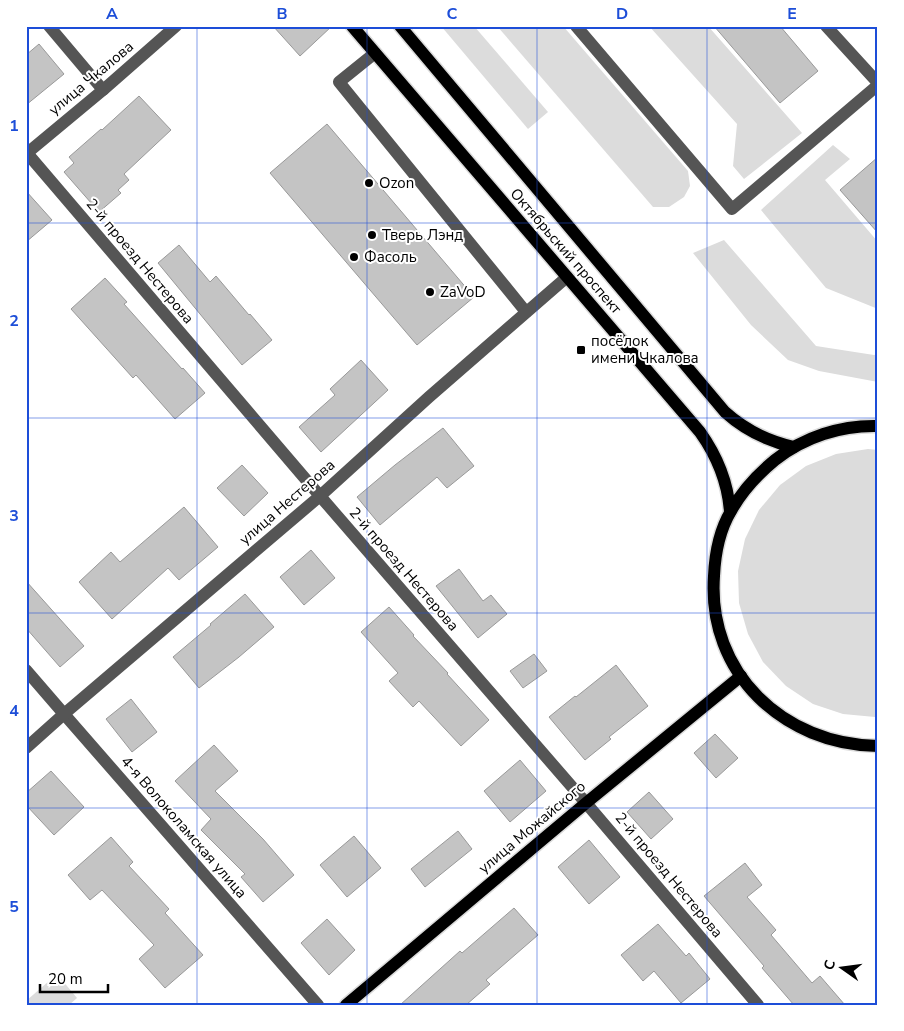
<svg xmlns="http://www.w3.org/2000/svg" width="904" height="1031" font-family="'Nunito Sans',sans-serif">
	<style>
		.green { fill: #dcdcdc }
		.building { fill: #c4c4c4; stroke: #999 }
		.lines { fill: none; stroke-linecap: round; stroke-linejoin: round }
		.major-casing { stroke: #dbdbdb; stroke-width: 15 }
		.minor { stroke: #555; stroke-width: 12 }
		.major { stroke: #000; stroke-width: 12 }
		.grid { fill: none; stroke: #1d4ed8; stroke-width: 1; stroke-opacity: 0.55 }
		.poi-dot { fill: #000; stroke: #fff; stroke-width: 2 }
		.labels { text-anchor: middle; stroke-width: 4; stroke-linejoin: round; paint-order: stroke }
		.street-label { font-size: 15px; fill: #000; stroke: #fff }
		.poi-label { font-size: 15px; fill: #000; stroke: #fff; text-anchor: start }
		.neatline { fill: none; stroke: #1d4ed8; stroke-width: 2 }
		.grid-label { font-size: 16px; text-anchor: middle; font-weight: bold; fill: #1d4ed8 }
	</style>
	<rect width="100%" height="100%" fill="#fff"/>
	<!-- green -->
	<g class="green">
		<polygon points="441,26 474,26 548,112 528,129"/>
		<polygon points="497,26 563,26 688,171 690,186 684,197 669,207 653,207"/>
		<polygon points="649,26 708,26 802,133 744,179 733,166 737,124"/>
		<polygon points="833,145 850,159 825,180 878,242 878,309 826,288 761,210"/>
		<polygon points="724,240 816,346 874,355 878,354 878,382 819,371 788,360 751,325 693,253"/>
		<polygon points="868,449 878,450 878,717 875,717 843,714 813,704 786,686 763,662 748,634 739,603 738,571 745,539 759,510 780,485 806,466 836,454"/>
		<polygon points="57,974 77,998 69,1005 26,1005 26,1001"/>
	</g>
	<!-- building -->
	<g class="building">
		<polygon points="273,26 332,26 300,56"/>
		<polygon points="714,26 780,26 818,71 780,103"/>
		<polygon points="39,44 64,74 26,105 26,55"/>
		<polygon points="139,96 171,130 124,174 129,180 118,190 121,193 99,212 64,172 74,163 69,157 101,129 102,130"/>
		<polygon points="327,124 474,297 417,345 270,173"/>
		<polygon points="878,157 878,233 840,190"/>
		<polygon points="26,191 52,220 26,242"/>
		<polygon points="179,245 210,282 216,276 249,315 250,314 272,340 242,365 158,263"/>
		<polygon points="105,278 127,302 124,304 182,369 183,368 205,393 175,419 136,375 133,378 71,309"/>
		<polygon points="361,360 388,390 321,452 299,427 335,395 330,389"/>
		<polygon points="443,428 474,466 447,488 437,477 380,525 357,497 395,465"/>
		<polygon points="242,465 268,493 244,516 217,488"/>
		<polygon points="184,507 218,547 179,580 168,568 112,619 79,582 111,552 120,562"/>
		<polygon points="311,550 335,578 304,605 280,577"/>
		<polygon points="459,569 483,601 491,595 507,614 478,638 436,586"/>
		<polygon points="26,581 84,646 60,667 26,628"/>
		<polygon points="245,594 274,627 239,657 199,688 173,657 211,625 210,624"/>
		<polygon points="389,607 414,635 413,636 448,673 447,674 489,720 461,746 419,701 413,707 389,681 398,673 361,632"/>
		<polygon points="534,654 547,671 523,688 510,671"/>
		<polygon points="616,665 648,706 609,737 611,739 585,760 549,717 575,696 576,697"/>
		<polygon points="131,699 157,732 132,752 106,719"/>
		<polygon points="715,734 738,758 716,778 694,753"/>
		<polygon points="214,745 238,771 215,791 263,839 294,875 263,902 241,877 245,874 201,830 211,819 175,781"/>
		<polygon points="520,760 546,791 510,822 484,791"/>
		<polygon points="51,771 84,807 54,835 26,805 26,793"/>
		<polygon points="649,792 673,819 651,839 627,812"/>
		<polygon points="458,831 472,849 425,887 411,869"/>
		<polygon points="354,836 381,868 347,897 320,865"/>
		<polygon points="111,837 133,862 129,866 169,909 165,913 203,955 165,988 139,959 154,945 102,890 90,900 68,875"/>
		<polygon points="589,840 620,877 589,904 558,867"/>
		<polygon points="745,863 762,885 747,897 776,930 771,935 812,983 820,976 845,1005 794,1005 762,968 764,966 704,896"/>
		<polygon points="514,908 538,935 486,980 490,984 466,1005 400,1005 460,951 462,953"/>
		<polygon points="327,919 355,950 329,975 301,943"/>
		<polygon points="658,924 686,956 689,953 710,979 681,1003 654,971 643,981 621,955"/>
	</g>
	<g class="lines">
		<defs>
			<g id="major">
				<path d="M 352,26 L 700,432 C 717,456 728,482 730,512"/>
				<path d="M 400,26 L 725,412 C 745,430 767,441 794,447"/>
				<path d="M 878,426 C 841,425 804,437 775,460 C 758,474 742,491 731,511 C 719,531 715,554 714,576 C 707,673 784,745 878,746"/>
				<polyline points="346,1005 586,803 741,676"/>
			</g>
		</defs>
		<!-- major casing -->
		<use href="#major" class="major-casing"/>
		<!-- minor -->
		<g class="minor">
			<polyline points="49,26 103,90"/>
			<polyline points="576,26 732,209 878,85"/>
			<polyline points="826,26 878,83"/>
			<polyline points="375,53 339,82 526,312"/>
			<polyline points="27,153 320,496 586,803 758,1005"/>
			<polyline points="26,154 103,90 176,26"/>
			<polyline points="26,670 64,714 318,1005"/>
			<polyline points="26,748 64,714 320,496 429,397 567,277"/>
		</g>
		<!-- major -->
		<use href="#major" class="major"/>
	</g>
	<!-- grid -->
	<path class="grid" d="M 197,26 L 197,1005M 367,26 L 367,1005M 537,26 L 537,1005M 707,26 L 707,1005M 26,223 L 878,223M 26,418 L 878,418M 26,613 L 878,613M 26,808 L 878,808"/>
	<!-- markers -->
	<g class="poi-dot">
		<circle cx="369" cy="183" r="5"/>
		<circle cx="372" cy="235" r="5"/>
		<circle cx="354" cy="257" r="5"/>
		<circle cx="430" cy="292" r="5"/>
		<rect x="576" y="345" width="10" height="10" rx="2.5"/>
	</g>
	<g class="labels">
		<!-- street labels -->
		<g class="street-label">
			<text transform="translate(91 78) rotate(-40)" y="5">улица Чкалова</text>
			<text transform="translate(566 251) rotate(49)" y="5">Октябрьский проспект</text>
			<text transform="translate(140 261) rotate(50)" y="5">2-й проезд Нестерова</text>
			<text transform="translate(287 502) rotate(-41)" y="5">улица Нестерова</text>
			<text transform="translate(404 569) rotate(49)" y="5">2-й проезд Нестерова</text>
			<text transform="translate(184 827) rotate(49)" y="5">4-я Волоколамская улица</text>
			<text transform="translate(532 827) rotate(-40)" y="5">улица Можайского</text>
			<text transform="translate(669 875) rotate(50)" y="5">2-й проезд Нестерова</text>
		</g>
		<!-- poi labels -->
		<g class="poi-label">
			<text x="379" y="188">Ozon</text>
			<text x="382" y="240">Тверь Лэнд</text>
			<text x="364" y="262">Фасоль</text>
			<text x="440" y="297">ZaVoD</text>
			<text x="591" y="346">посёлок<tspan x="591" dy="17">имени Чкалова</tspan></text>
		</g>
	</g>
	<!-- border -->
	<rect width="904" height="1031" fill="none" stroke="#ffffff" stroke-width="55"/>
	<!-- north arrow -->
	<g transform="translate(842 968) rotate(284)" stroke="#ffffff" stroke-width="4" paint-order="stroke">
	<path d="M0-4L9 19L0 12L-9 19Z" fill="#000000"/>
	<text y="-8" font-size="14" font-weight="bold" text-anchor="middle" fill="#000000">С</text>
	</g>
	<!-- scale -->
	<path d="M40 984v8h68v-8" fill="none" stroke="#000000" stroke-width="2.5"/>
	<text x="48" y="984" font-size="15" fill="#000000" stroke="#ffffff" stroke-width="4" paint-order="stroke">20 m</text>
	<rect x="28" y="28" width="848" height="976" class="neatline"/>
	<g class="grid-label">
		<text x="112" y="19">A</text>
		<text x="282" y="19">B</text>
		<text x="452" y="19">C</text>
		<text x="622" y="19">D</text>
		<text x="792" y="19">E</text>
		<text x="14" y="131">1</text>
		<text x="14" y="326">2</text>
		<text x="14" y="521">3</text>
		<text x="14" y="716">4</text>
		<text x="14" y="912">5</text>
	</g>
</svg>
